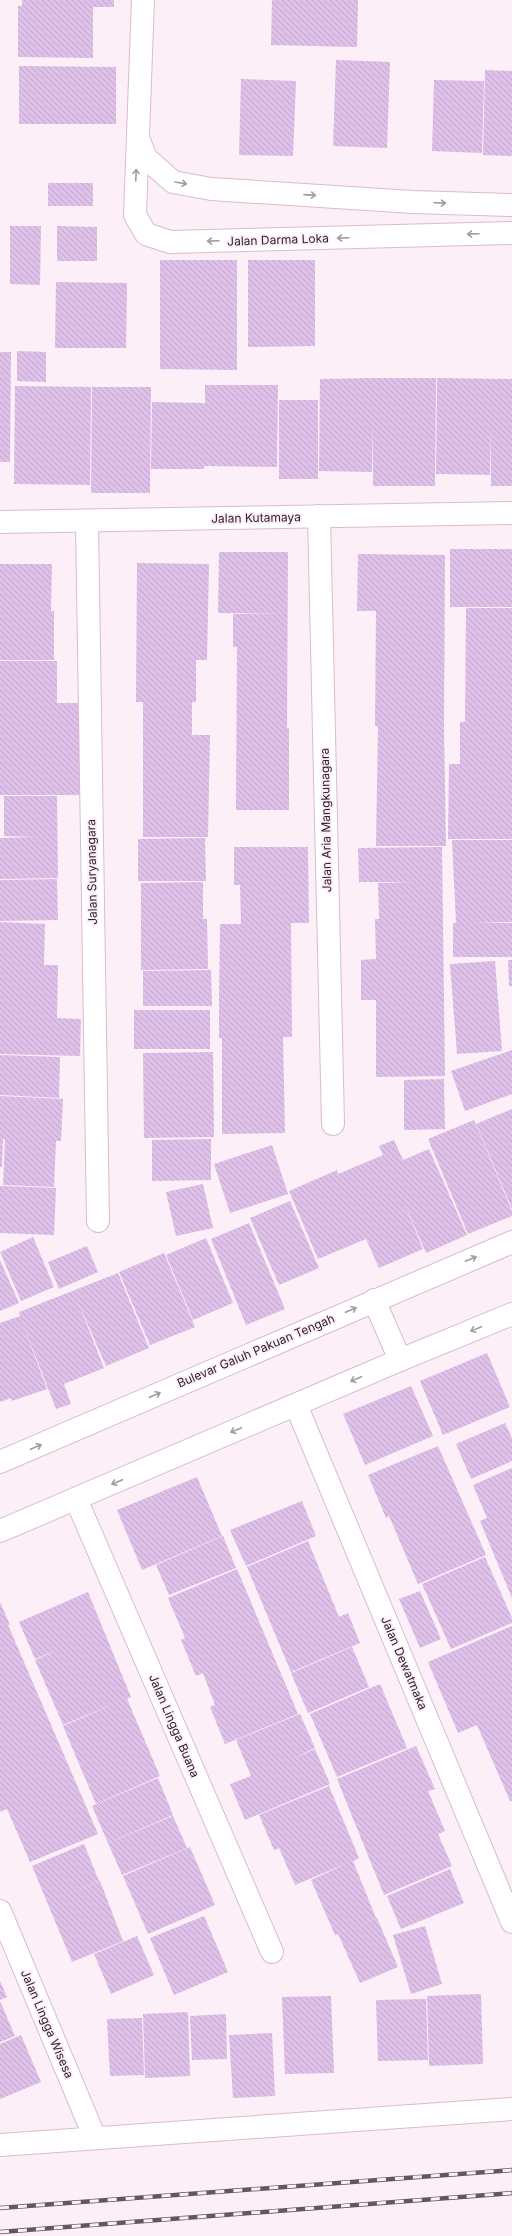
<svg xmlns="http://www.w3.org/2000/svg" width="512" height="2236" font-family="Inter,sans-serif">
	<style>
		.building { fill: url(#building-back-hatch) }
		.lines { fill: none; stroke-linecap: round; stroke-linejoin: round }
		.street-casing { stroke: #dabbd0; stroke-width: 24 }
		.street { stroke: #fff; stroke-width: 22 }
		.rail-casing { stroke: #62565f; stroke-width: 4.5 }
		.rail { stroke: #fceff8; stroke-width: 3; stroke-dasharray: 9; stroke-linecap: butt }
		.oneway { stroke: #a19ca0 }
		.labels { text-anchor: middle; stroke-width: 4; stroke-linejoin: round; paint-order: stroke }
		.street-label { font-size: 12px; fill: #2f232c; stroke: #fceff8 }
	</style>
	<defs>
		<pattern id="building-back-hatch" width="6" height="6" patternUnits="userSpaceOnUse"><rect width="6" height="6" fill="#dec0e8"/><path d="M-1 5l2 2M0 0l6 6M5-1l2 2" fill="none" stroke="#bfa5c7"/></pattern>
	</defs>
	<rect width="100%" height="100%" fill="#fceff8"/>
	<!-- building -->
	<g class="building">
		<polygon points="22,0 114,0 114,7 93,7 93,58 18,57 18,6 22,6"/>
		<polygon points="272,0 358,0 357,47 271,45"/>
		<polygon points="336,60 390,62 387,148 333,146"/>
		<polygon points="19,66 116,67 116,124 19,124"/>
		<polygon points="485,70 512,71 512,156 483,155"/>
		<polygon points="241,79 296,81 293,156 239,155"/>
		<polygon points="434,80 484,81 482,153 432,151"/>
		<rect x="48" y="183" width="45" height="23"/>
		<polygon points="10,226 41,226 40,285 10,284"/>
		<polygon points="57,226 97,227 97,261 57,261"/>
		<polygon points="160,260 237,260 237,370 160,369"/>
		<polygon points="248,260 315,260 315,346 248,347"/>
		<polygon points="56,282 127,283 126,348 55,348"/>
		<polygon points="17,351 46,352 46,382 17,381"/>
		<polygon points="0,352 11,352 10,462 0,462"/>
		<polygon points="374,378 436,378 435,486 373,486 373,422 372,472 319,471 320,379"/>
		<polygon points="437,378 512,379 512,486 491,486 491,430 490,475 436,474"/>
		<polygon points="205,385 278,385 277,467 204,466 204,469 151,469 152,402 205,403"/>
		<polygon points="15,386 91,387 90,485 14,484"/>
		<polygon points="92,387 151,387 150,493 91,493"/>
		<rect x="279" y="400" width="39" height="79"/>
		<rect x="450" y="549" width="62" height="58"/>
		<polygon points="219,552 288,552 287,728 289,728 289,810 236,810 237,647 233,647 233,614 284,614 218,613"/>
		<polygon points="358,554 445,555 444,727 446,846 376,846 378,726 375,726 376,611 357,611"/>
		<polygon points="137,563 209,564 207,660 196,660 196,702 192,702 192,735 210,735 208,837 143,837 143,702 136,702"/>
		<polygon points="0,564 52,564 51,611 54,611 54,660 0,660"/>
		<polygon points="466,608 512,608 512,839 448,839 449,764 460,764 460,722 465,722"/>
		<polygon points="0,661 57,661 57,703 79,703 79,748 83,748 83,795 0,795"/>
		<polygon points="4,796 57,796 58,878 0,879 0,838 36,837 4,836"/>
		<polygon points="205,838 206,881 138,881 138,839"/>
		<polygon points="452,840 512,840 512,922 472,922 512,923 512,957 453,957 453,923 456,923"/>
		<polygon points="234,847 308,847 309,923 291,923 292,1037 283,1037 285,1133 222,1134 222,1038 219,1038 219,1001 220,924 241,924 240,885 234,885"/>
		<polygon points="442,847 445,1076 376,1077 376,1000 361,1000 361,960 376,959 375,919 379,919 378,883 413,882 359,882 358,848"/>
		<polygon points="57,879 58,920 0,921 0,880"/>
		<polygon points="203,882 203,919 207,919 208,969 141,970 141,883"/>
		<polygon points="0,922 45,924 44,965 58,965 57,1018 81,1019 80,1056 0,1054"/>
		<polygon points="508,960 512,960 512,986 509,986"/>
		<polygon points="495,961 502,1051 457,1054 450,964"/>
		<polygon points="211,970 212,1006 143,1006 143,971"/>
		<rect x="134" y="1010" width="76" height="39"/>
		<polygon points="512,1050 512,1094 465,1111 451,1071"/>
		<polygon points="213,1052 214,1137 144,1138 143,1053"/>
		<polygon points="0,1055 60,1057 59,1098 0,1095"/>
		<polygon points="444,1079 445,1129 404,1130 404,1080"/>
		<polygon points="0,1096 63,1099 61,1141 56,1141 54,1187 3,1185 5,1139 3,1139 2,1167 0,1167"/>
		<polygon points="512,1109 512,1209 476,1124"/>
		<polygon points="474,1120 512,1211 512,1216 468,1234 428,1139"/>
		<polygon points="211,1139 211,1180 152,1181 152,1140"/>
		<polygon points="394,1140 403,1160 429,1149 467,1235 426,1253 403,1200 423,1249 379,1268 366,1239 318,1259 289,1191 337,1170 338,1174 383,1155 379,1146"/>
		<polygon points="272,1145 288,1194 230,1213 214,1164"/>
		<polygon points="203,1184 213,1228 176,1236 166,1192"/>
		<polygon points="0,1186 56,1188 54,1235 0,1233"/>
		<polygon points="290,1201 319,1268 279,1285 250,1218"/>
		<polygon points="249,1223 285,1309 246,1325 211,1239"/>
		<polygon points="33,1237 54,1287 21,1301 0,1252"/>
		<polygon points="206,1238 233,1303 193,1320 166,1255"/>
		<polygon points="87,1246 98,1272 59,1289 48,1262"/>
		<polygon points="164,1253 195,1327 150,1345 119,1272"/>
		<polygon points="0,1260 19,1303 0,1311"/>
		<polygon points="118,1273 149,1348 106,1366 78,1302 104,1368 64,1384 71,1404 56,1409 21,1319 47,1389 12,1401 11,1398 0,1402 0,1323 20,1316 19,1312"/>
		<polygon points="487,1353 510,1407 443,1435 420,1381"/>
		<polygon points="411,1386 433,1436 365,1465 343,1414"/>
		<polygon points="505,1423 512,1438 512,1461 471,1479 456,1444"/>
		<polygon points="438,1446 486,1555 418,1584 389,1516 386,1518 368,1475"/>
		<polygon points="512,1468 512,1598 480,1521 487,1518 473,1485"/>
		<polygon points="197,1477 222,1536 142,1570 117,1510"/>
		<polygon points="302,1501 316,1536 246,1566 230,1530"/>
		<polygon points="223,1536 236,1568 169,1595 156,1565"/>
		<polygon points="308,1541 339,1617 348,1613 360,1643 291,1672 247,1567"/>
		<polygon points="485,1557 512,1618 512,1623 451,1649 422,1584"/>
		<polygon points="237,1569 298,1714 225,1744 210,1707 215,1705 203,1673 196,1676 181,1640 185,1638 168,1598"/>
		<polygon points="420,1591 441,1639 420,1648 399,1599"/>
		<polygon points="88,1592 131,1697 127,1699 160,1776 96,1804 63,1726 121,1701 63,1725 35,1660 59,1649 35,1659 19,1622"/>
		<polygon points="0,1602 10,1625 8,1625 98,1834 30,1862 7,1809 0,1812"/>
		<polygon points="512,1626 512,1801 510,1801 477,1725 458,1733 428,1662"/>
		<polygon points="352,1647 369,1687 308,1713 291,1673"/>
		<polygon points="380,1684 407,1748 337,1777 310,1714"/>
		<polygon points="300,1714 315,1748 290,1760 315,1749 330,1784 245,1820 230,1784 251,1776 236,1740"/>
		<polygon points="416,1746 435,1789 428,1791 445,1831 438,1834 452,1866 384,1895 337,1779"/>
		<polygon points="158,1778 173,1815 108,1843 92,1806"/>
		<polygon points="329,1786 359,1858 353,1861 376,1918 356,1926 377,1918 398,1967 360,1983 338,1934 335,1935 311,1880 348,1863 295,1885 279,1848 274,1850 259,1815"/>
		<polygon points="173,1816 187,1848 122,1875 108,1843"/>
		<polygon points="84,1844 99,1881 70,1893 100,1881 123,1941 72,1962 32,1866"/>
		<polygon points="190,1847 215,1905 148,1934 123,1876"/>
		<polygon points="450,1869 464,1903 401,1929 387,1896"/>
		<polygon points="204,1916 228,1972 174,1995 150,1938"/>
		<polygon points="425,1926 442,1984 411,1994 393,1935"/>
		<polygon points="137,1936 154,1975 111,1994 94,1954"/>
		<polygon points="0,1981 7,1997 0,2000"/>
		<polygon points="481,1994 483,2064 429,2066 427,1996"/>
		<polygon points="331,1996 334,2073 285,2074 282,1997"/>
		<polygon points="426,1999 428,2060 378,2061 376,2000"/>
		<polygon points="0,2001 15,2036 0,2042"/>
		<polygon points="188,2012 190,2076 145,2078 143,2014"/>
		<polygon points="226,2014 227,2059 192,2060 190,2016"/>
		<polygon points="142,2018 144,2075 110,2076 107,2019"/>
		<polygon points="272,2033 275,2096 233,2098 229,2035"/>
		<polygon points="21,2035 41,2082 0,2099 0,2044"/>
	</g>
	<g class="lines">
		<defs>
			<g id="street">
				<polyline points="143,0 135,215 146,234 170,242 512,233"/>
				<polyline points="138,138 146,158 173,182 211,189 413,202 512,205"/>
				<polyline points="319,516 333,1124"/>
				<polyline points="0,522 512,513"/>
				<polyline points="87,522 98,1221"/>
				<polyline points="374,1300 400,1360"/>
				<polyline points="296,1405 512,1922"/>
				<polyline points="0,1462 512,1242"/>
				<polyline points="76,1499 272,1952"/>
				<polyline points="0,1531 400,1360 512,1314"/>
				<polyline points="0,1911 95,2138"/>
				<polyline points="0,2145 512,2109"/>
			</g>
		</defs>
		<!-- street casing -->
		<use href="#street" class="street-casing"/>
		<!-- street -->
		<use href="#street" class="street"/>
		<defs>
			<g id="rail">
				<polyline points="0,2208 512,2170"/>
				<polyline points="0,2232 512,2193"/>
			</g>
		</defs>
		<!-- rail casing -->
		<use href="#rail" class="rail-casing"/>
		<!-- rail -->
		<use href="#rail" class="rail"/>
	</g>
	<!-- one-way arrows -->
	<defs><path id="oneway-shaft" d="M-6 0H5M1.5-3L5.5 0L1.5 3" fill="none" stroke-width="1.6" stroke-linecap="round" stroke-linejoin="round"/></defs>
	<g class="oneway">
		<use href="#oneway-shaft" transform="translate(136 175) rotate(-88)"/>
		<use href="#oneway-shaft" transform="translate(181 183) rotate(10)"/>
		<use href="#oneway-shaft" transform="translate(310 195) rotate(4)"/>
		<use href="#oneway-shaft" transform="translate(440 203) rotate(2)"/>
		<use href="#oneway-shaft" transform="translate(473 234) rotate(178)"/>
		<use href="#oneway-shaft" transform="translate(343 238) rotate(178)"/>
		<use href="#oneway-shaft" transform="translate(213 241) rotate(178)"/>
		<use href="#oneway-shaft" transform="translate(471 1259) rotate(-23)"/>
		<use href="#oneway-shaft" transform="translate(351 1310) rotate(-23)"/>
		<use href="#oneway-shaft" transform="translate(476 1329) rotate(158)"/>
		<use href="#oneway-shaft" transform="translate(356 1379) rotate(157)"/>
		<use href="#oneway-shaft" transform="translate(155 1395) rotate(-23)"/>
		<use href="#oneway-shaft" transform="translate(236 1430) rotate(157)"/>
		<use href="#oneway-shaft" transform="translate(36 1447) rotate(-23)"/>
		<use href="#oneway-shaft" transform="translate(117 1482) rotate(157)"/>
	</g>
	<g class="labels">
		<!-- street labels -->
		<g class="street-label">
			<text transform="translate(278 240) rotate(-2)" y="4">Jalan Darma Loka</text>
			<text transform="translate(256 518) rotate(-1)" y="4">Jalan Kutamaya</text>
			<text transform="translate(326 820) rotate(-91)" y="4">Jalan Aria Mangkunagara</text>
			<text transform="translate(92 872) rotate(-91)" y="4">Jalan Suryanagara</text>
			<text transform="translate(256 1351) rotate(-23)" y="4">Bulevar Galuh Pakuan Tengah</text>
			<text transform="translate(404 1663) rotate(67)" y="4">Jalan Dewatmaka</text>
			<text transform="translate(174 1726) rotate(67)" y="4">Jalan Lingga Buana</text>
			<text transform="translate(47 2024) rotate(67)" y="4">Jalan Lingga Wisesa</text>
		</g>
	</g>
</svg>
